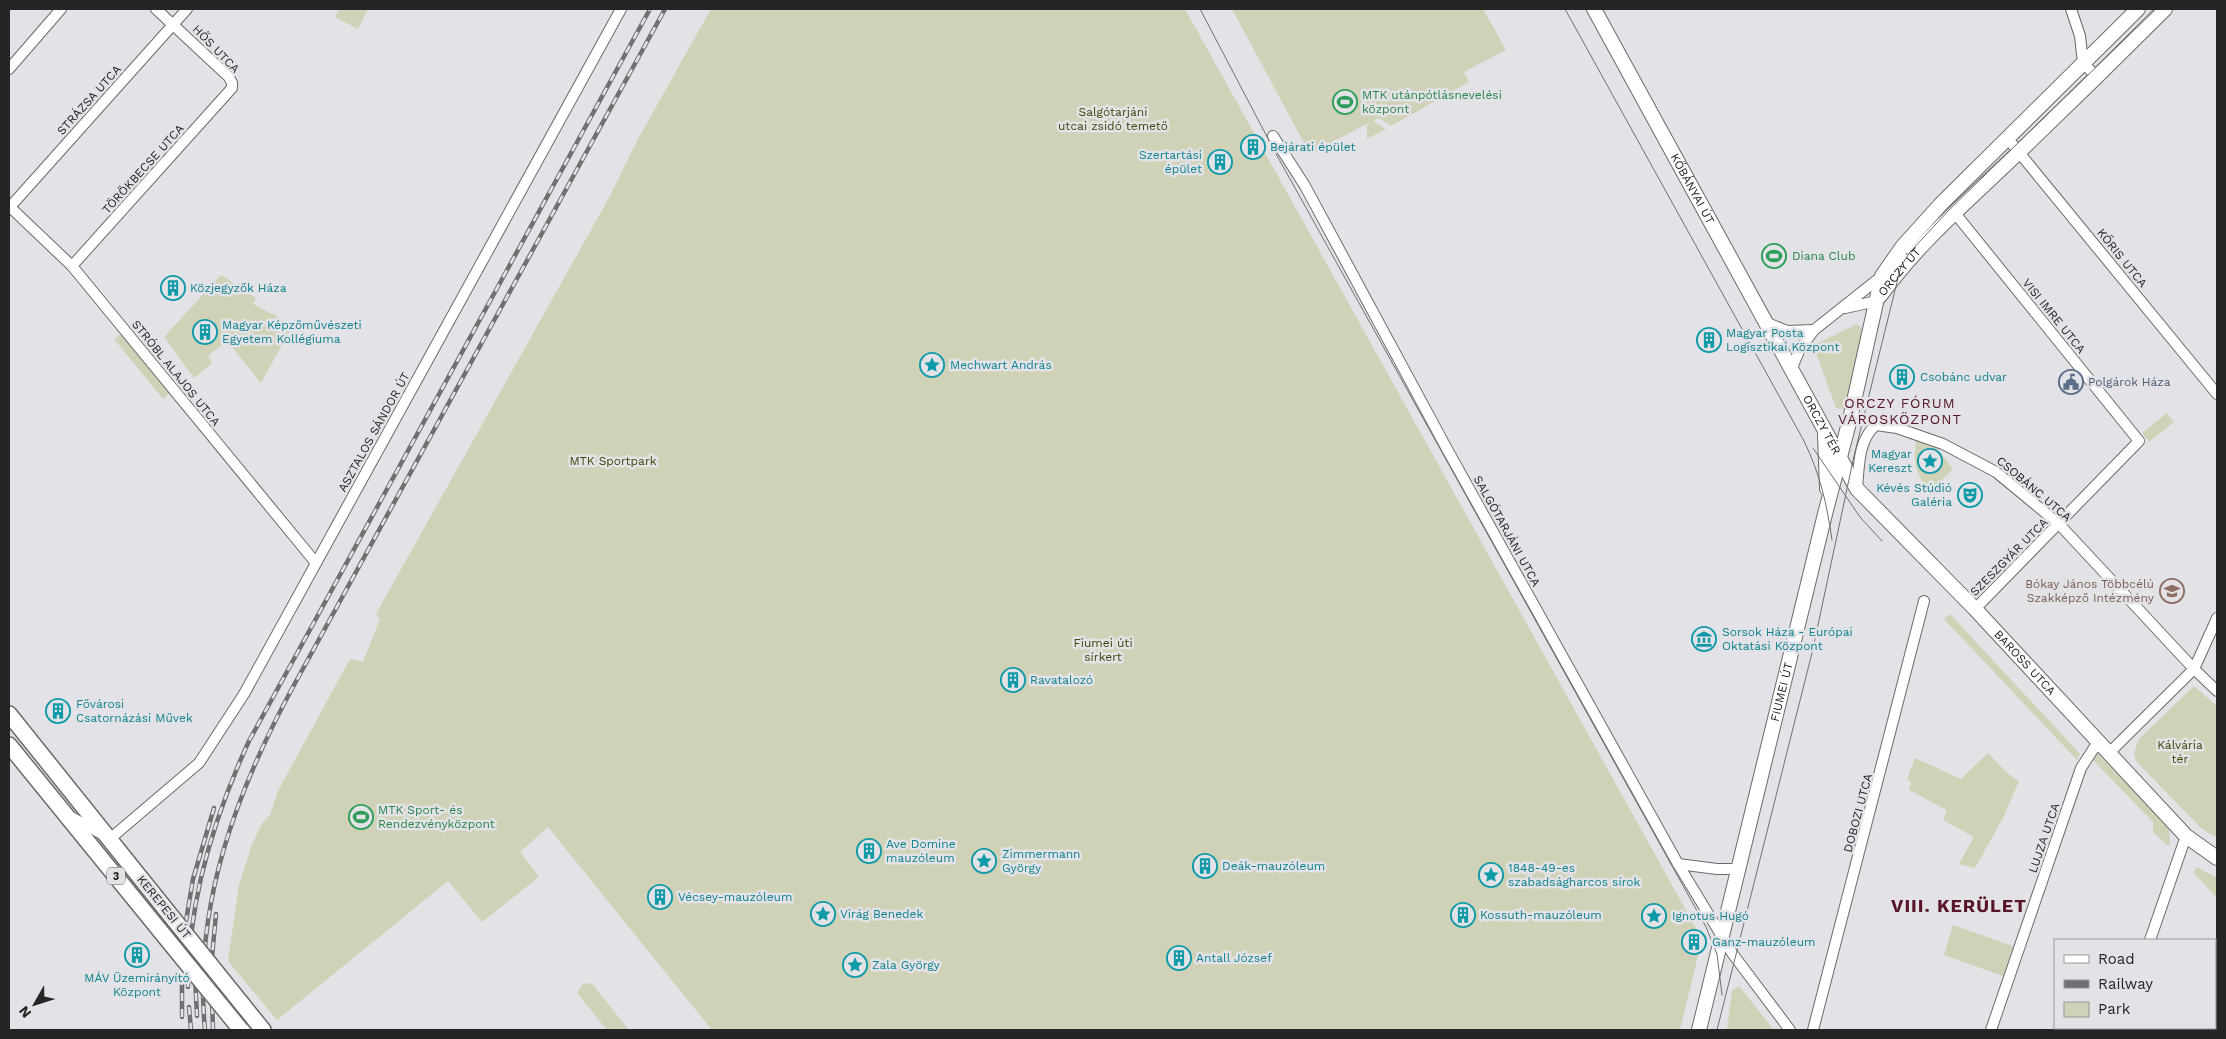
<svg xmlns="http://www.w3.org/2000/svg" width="2226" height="1039" font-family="'Work Sans',sans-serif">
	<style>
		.green { fill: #cfd2b6 }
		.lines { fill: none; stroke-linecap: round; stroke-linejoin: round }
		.street-casing { stroke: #6a6a6d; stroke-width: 12 }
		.secondary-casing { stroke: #6a6a6d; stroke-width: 16 }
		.primary-casing { stroke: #6a6a6d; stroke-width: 18 }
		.street { stroke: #fff; stroke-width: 10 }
		.secondary { stroke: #fff; stroke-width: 14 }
		.primary { stroke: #fff; stroke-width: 15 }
		.tram { stroke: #707073; stroke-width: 1 }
		.rail-casing { stroke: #707073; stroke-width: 4.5 }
		.rail { stroke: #e3e2e6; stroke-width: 2.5; stroke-dasharray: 8; stroke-linecap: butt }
		.primary-bridge-casing { stroke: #6a6a6d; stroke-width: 18; stroke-linecap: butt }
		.primary-bridge { stroke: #fff; stroke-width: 15 }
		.labels { text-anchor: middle; stroke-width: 5; stroke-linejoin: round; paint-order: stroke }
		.shield { fill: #e3e2e6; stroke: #5e5e60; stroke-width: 1 }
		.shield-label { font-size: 11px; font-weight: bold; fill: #252527 }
		.street-label { font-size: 12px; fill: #252527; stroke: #e3e2e6 }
		.leisure-label { font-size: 12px; fill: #27864d; stroke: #e3e2e6; text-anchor: start }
		.park-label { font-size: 12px; fill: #434509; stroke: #e3e2e6 }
		.culture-label { font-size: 12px; fill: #0d838f; stroke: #e3e2e6; text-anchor: start }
		.service-label { font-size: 12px; fill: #4e5e75; stroke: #e3e2e6; text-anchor: start }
		.education-label { font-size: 12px; fill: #785e54; stroke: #e3e2e6; text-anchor: end }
		.neighbourhood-label { font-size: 14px; letter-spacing: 1px; fill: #57142b; stroke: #e3e2e6 }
		.district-label { font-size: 18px; font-weight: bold; letter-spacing: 1px; fill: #57142b; stroke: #e3e2e6 }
	</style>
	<rect width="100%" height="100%" fill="#e3e2e6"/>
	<!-- green -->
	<g class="green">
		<polygon points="339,9 368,9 358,29 335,17"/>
		<polygon points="711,9 1185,9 1702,939 1680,1030 712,1030 548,827 520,852 539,877 482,922 448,881 277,1020 228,961 239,885 251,847 262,823 270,815 278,791 350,659 363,662 380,619 376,614 610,196 638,139"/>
		<polygon points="1232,9 1483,9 1506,50 1464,72 1469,82 1391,126 1379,118 1373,121 1386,129 1367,139 1367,125 1370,122 1310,154"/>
		<polygon points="221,275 256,298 253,304 293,325 261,383 227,341 208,356 212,363 194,378 164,337"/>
		<polygon points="1857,324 1866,332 1848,410 1836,408 1814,347 1816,344"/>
		<polygon points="121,334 170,393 163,399 114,339"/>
		<polygon points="2167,413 2174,422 2149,442 2142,433"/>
		<path d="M 1916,440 L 1936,447 L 1953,469 L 1931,491 C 1915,476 1913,461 1916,440 Z"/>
		<polygon points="1950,614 2080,754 2077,760 1944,619"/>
		<polygon points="2194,686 2217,706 2217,838 2201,828 2136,761 2134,754 2138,740"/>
		<polygon points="2096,752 2169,827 2170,845 2167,845 2153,832 2153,822 2092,759"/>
		<polygon points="1988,753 2007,773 2019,781 2003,818 1975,868 1959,864 1974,837 1943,820 1947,810 1909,790 1911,782 1907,780 1915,758 1961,779"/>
		<polygon points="2197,867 2217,878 2217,898 2193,872"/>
		<polygon points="1953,925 2013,946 2003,976 1944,955"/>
		<polygon points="587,983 593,985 629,1030 607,1030 577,993 583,984"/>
		<polygon points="1739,986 1774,1030 1727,1030 1732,990"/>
	</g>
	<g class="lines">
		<defs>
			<g id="street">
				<polyline points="2071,9 2080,36 2083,63 2096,76"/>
				<polyline points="9,69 61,9"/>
				<polyline points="1273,136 1305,186 1447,449 1678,864 1732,953 1790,1030"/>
				<polyline points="2008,139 2217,394"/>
				<polyline points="9,206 72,266 316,563"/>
				<polyline points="10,207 187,9"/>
				<polyline points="1954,212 2139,441 1975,609"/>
				<polyline points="72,266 232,88 232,83 229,77 156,9"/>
				<polyline points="1845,308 1877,301"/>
				<polyline points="1765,322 1787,331 1814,330"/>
				<polyline points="1791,370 1800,349 1814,330 1882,276"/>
				<path d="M 1857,489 C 1859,467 1858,440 1876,425 L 1897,428 L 1943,444 L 1996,472 L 2059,524 L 2194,669 L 2217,691"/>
				<polyline points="2109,753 2194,669 2217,618"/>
				<polyline points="71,817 102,834"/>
				<polyline points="111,838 199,763 244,694 621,9"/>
				<polyline points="1678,864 1717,869 1738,869"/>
				<polyline points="2150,940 2186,836"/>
				<polyline points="1813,1030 1924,601"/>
				<polyline points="1991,1030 2081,768 2098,742"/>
				<polyline points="2121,1030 2121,1028"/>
			</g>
			<g id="secondary">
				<path id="s1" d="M 1594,9 L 1857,489 L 1975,609 L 2186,836 L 2217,858"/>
				<path id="s2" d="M 1880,296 C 1920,241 1970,199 2019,152 C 2068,105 2117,57 2165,9"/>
				<polyline points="1825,435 1827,489"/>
				<path id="s3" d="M 1699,1030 L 1825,514 L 1850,419 L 1882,276 L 1903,246 L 1941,204 L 2138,9"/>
			</g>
			<g id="primary">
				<polyline points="9,714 167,911"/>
				<polyline points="9,745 166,938"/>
				<polyline points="242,1004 263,1030"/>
			</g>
		</defs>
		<!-- street casing -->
		<use href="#street" class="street-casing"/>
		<!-- secondary casing -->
		<use href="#secondary" class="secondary-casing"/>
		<!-- primary casing -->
		<use href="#primary" class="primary-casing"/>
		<!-- street -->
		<use href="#street" class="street"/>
		<!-- secondary -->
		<use href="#secondary" class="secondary"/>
		<!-- primary -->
		<use href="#primary" class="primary"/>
		<!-- tram -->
		<g class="tram">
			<polyline points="1200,9 1275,152 1706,927 1717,954 1722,995"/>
			<path d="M 1565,9 L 1804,441 C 1820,474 1827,504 1832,540"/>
			<polyline points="1813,448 1860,517 1882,541"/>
			<polyline points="1717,1030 1812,653 1854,456 1901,266 1910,252 1949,210 2156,9"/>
		</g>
		<defs>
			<g id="rail">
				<polyline points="183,939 193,879 214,808"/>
				<polyline points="182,977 182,1017"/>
				<polyline points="195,977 197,1016"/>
				<path d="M 188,987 C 188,901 214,817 249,741 L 650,9"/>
				<polyline points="189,1007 191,1030"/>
				<path d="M 205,1030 C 193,906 236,792 294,685 L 665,9"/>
				<polyline points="213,1030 211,968 216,914"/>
			</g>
		</defs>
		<!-- rail casing -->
		<use href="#rail" class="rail-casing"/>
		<!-- rail -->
		<use href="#rail" class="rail"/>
		<defs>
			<g id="primary-bridge">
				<polyline points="167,911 242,1004"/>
				<polyline points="166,938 241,1030"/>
			</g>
		</defs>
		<!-- primary-bridge casing -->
		<use href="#primary-bridge" class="primary-bridge-casing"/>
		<!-- primary-bridge -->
		<use href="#primary-bridge" class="primary-bridge"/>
	</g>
	<!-- icons -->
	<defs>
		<symbol id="stadium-ring" viewBox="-11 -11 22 22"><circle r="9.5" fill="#e3e2e6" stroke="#2e9e5b" stroke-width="1.5"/><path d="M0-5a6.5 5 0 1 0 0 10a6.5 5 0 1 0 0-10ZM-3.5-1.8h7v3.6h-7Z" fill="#2e9e5b"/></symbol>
		<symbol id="building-ring" viewBox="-11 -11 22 22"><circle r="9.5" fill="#e3e2e6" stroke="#0f9aa8" stroke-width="1.5"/><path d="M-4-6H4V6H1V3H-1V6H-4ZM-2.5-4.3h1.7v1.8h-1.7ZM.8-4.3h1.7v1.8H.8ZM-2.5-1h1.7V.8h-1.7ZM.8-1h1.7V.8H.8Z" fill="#0f9aa8"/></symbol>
		<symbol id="sight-ring" viewBox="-11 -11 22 22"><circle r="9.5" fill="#e3e2e6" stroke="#0f9aa8" stroke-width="1.5"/><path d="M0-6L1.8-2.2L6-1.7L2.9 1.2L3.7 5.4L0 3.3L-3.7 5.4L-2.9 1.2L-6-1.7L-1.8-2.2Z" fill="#0f9aa8"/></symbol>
		<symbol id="civic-ring" viewBox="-11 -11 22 22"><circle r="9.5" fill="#e3e2e6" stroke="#5c6f8a" stroke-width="1.5"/><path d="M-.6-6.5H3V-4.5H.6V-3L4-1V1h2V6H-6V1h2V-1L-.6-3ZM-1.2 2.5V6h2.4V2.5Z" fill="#5c6f8a"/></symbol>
		<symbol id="theatre-ring" viewBox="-11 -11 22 22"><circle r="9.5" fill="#e3e2e6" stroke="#0f9aa8" stroke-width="1.5"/><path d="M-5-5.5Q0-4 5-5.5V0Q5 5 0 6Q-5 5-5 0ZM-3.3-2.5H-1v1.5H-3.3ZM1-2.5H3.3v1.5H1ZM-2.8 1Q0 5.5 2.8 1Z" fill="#0f9aa8"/></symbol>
		<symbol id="school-ring" viewBox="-11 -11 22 22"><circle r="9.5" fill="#e3e2e6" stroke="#8d6e63" stroke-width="1.5"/><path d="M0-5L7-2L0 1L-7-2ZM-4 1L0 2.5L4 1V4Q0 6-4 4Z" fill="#8d6e63"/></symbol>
		<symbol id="museum-ring" viewBox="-11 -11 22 22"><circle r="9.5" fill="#e3e2e6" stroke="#0f9aa8" stroke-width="1.5"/><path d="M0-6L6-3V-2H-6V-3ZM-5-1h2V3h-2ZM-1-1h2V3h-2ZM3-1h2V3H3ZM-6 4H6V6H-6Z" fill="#0f9aa8"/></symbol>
	</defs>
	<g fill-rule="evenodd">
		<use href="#stadium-ring" x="1331" y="88" width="28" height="28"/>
		<use href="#building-ring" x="1239" y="133" width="28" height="28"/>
		<use href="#building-ring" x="1206" y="148" width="28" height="28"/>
		<use href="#stadium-ring" x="1760" y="242" width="28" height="28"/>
		<use href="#building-ring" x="159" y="274" width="28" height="28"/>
		<use href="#building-ring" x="191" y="318" width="28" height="28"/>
		<use href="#building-ring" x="1695" y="326" width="28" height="28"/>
		<use href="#sight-ring" x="918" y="351" width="28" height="28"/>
		<use href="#building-ring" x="1888" y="363" width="28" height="28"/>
		<use href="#civic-ring" x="2057" y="368" width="28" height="28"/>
		<use href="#sight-ring" x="1916" y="447" width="28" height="28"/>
		<use href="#theatre-ring" x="1956" y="481" width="28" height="28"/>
		<use href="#school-ring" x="2158" y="577" width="28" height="28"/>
		<use href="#museum-ring" x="1690" y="625" width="28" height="28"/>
		<use href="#building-ring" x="999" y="666" width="28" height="28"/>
		<use href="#building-ring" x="44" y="697" width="28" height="28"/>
		<use href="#stadium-ring" x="347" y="803" width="28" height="28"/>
		<use href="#building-ring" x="855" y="837" width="28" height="28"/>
		<use href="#sight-ring" x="970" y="847" width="28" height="28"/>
		<use href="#building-ring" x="1191" y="852" width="28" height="28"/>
		<use href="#sight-ring" x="1477" y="861" width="28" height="28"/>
		<use href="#building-ring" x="646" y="883" width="28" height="28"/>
		<use href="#sight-ring" x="809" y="900" width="28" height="28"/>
		<use href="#building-ring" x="1449" y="901" width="28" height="28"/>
		<use href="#sight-ring" x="1640" y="902" width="28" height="28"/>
		<use href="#building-ring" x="1680" y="928" width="28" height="28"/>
		<use href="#building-ring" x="123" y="941" width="28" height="28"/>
		<use href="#building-ring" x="1165" y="944" width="28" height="28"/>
		<use href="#sight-ring" x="841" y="951" width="28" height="28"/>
	</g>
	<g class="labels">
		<!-- shield labels -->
		<rect class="shield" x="107" y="867.5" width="18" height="17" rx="4"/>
		<g class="shield-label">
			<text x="116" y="880">3</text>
		</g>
		<!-- street labels -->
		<g class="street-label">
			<text transform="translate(216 49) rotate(46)" y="4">HŐS UTCA</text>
			<text transform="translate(89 100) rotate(-48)" y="4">STRÁZSA UTCA</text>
			<text transform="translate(143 169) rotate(-48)" y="4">TÖRÖKBECSE UTCA</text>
			<text dy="4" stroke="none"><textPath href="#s1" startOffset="205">KŐBÁNYAI ÚT</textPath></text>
			<text transform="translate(2122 258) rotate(51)" y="4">KŐRIS UTCA</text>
			<text dy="4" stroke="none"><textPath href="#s2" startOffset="31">ORCZY ÚT</textPath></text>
			<text transform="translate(2054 316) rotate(51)" y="4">VISI IMRE UTCA</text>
			<text transform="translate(176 373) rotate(51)" y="4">STRÓBL ALAJOS UTCA</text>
			<text dy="4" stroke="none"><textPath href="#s1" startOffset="474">ORCZY TÉR</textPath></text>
			<text transform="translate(374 432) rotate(-61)" y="4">ASZTALOS SÁNDOR ÚT</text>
			<text transform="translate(2034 489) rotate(40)" y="4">CSOBÁNC UTCA</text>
			<text transform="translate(1507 531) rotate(61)" y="4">SALGÓTARJÁNI UTCA</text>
			<text transform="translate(2009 557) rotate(-45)" y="4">SZESZGYÁR UTCA</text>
			<text dy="4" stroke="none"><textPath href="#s1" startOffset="789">BAROSS UTCA</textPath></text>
			<text dy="4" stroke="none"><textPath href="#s3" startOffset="348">FIUMEI ÚT</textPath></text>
			<text transform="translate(1858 813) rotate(-75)" y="4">DOBOZI UTCA</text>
			<text transform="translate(2044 838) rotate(-71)" y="4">LUJZA UTCA</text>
			<text transform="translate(164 907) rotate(51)" y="4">KEREPESI ÚT</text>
		</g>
		<!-- leisure labels -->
		<g class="leisure-label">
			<text x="1362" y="99">MTK utánpótlásnevelési<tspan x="1362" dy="14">központ</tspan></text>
			<text x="1792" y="260">Diana Club</text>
			<text x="378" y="814">MTK Sport- és<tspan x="378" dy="14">Rendezvényközpont</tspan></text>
		</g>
		<!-- park labels -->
		<g class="park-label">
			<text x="1113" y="116">Salgótarjáni<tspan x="1113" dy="14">utcai zsidó temető</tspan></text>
			<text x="613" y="465">MTK Sportpark</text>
			<text x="1103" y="647">Fiumei úti<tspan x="1103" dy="14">sírkert</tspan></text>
			<text x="2180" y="749">Kálvária<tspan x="2180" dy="14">tér</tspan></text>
		</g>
		<!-- culture labels -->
		<g class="culture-label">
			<text x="1270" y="151">Bejárati épület</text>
			<text x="1202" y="159" text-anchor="end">Szertartási<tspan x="1202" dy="14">épület</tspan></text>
			<text x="190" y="292">Közjegyzők Háza</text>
			<text x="222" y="329">Magyar Képzőművészeti<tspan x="222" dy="14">Egyetem Kollégiuma</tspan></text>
			<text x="1726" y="337">Magyar Posta<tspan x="1726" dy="14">Logisztikai Központ</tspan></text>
			<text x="950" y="369">Mechwart András</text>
			<text x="1920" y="381">Csobánc udvar</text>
			<text x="1912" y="458" text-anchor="end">Magyar<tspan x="1912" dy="14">Kereszt</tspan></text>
			<text x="1952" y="492" text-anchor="end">Kévés Stúdió<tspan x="1952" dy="14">Galéria</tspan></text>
			<text x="1722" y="636">Sorsok Háza - Európai<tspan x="1722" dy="14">Oktatási Központ</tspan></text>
			<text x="1030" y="684">Ravatalozó</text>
			<text x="76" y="708">Fővárosi<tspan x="76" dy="14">Csatornázási Művek</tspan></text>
			<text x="886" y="848">Ave Domine<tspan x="886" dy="14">mauzóleum</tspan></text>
			<text x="1002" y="858">Zimmermann<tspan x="1002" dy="14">György</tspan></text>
			<text x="1222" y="870">Deák-mauzóleum</text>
			<text x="1508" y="872">1848-49-es<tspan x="1508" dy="14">szabadságharcos sírok</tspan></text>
			<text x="678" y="901">Vécsey-mauzóleum</text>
			<text x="840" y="918">Virág Benedek</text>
			<text x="1480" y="919">Kossuth-mauzóleum</text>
			<text x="1672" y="920">Ignotus Hugó</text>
			<text x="1712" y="946">Ganz-mauzóleum</text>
			<text x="1196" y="962">Antall József</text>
			<text x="872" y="969">Zala György</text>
			<text x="137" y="982" text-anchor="middle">MÁV Üzemirányító<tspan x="137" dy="14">Központ</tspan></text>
		</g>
		<!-- service labels -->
		<g class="service-label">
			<text x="2088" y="386">Polgárok Háza</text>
		</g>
		<!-- education labels -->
		<g class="education-label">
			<text x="2154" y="588">Bókay János Többcélú<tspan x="2154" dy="14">Szakképző Intézmény</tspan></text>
		</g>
		<!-- neighbourhood labels -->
		<g class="neighbourhood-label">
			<text x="1900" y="408">ORCZY FÓRUM<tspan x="1900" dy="16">VÁROSKÖZPONT</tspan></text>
		</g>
		<!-- district labels -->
		<g class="district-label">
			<text x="1959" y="912">VIII. KERÜLET</text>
		</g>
	</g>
	<!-- border -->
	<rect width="2226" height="1039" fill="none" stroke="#252527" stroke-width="20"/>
	<!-- legend -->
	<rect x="2054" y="939" width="162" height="90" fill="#e3e2e6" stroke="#97969a"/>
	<rect x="2064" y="955" width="25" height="8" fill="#ffffff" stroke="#97969a"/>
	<text x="2098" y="964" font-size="15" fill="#252527">Road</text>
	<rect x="2064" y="980" width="25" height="8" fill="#707073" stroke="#97969a"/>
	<text x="2098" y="989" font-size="15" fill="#252527">Railway</text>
	<rect x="2064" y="1002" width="25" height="15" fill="#cfd2b6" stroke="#97969a"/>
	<text x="2098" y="1014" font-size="15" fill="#252527">Park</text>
	<!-- north arrow -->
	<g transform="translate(35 1004) rotate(231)" stroke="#e3e2e6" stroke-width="4" paint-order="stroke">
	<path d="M0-4L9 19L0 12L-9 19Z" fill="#252527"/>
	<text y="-8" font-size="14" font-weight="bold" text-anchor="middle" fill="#252527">N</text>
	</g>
</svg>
